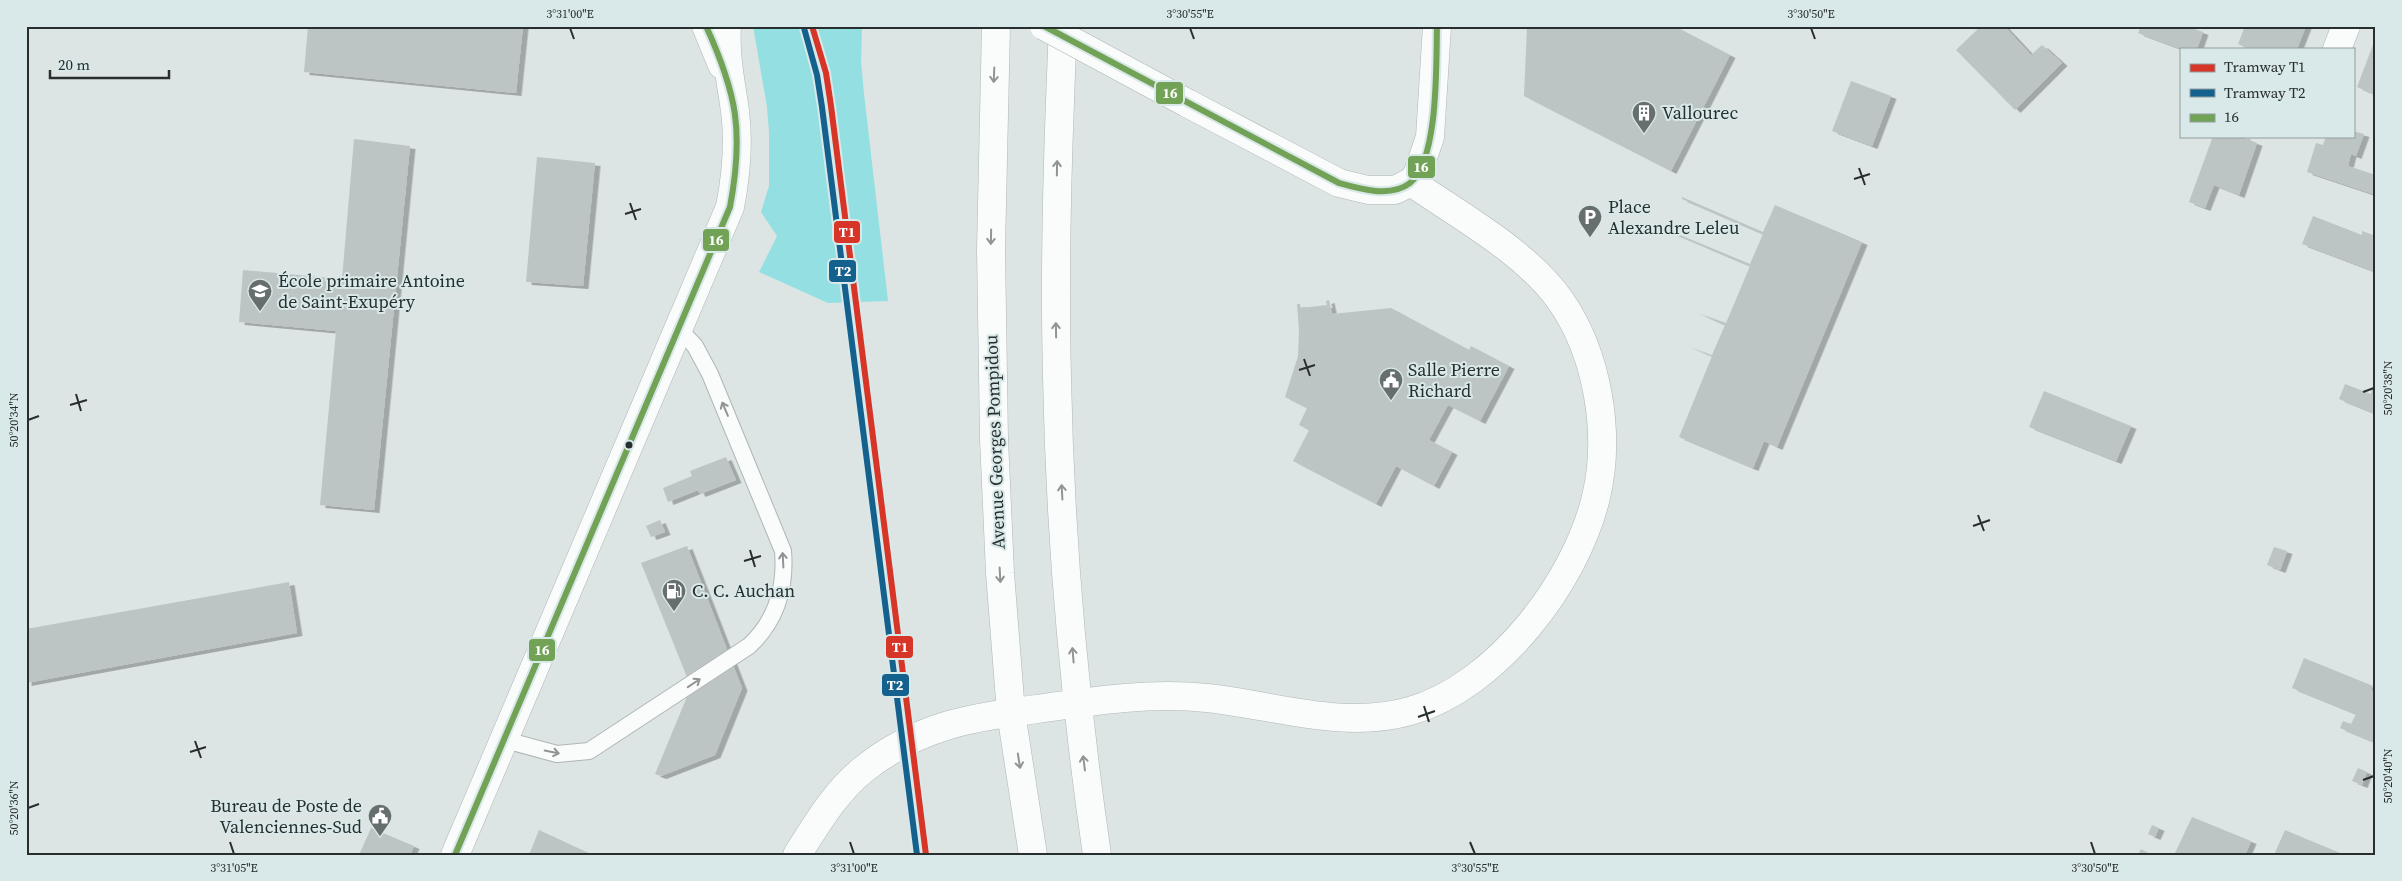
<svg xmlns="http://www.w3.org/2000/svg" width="2402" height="881" font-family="'Source Serif 4',serif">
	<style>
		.green { fill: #94dfe1 }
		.building { fill: #bdc4c4; filter: url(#shadow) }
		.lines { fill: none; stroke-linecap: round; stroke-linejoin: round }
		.service-casing { stroke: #b0b6b6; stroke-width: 18 }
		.minor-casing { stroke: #b0b6b6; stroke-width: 29 }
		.secondary-casing { stroke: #b0b6b6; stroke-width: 29 }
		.service { stroke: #fafbfb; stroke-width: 16 }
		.minor { stroke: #fafbfb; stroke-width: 28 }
		.secondary { stroke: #fafbfb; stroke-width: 28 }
		.minor-bridge-casing { stroke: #b0b6b6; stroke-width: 29; stroke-linecap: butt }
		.minor-bridge { stroke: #fafbfb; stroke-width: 28 }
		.bus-1-casing { stroke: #d9e8e8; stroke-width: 10 }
		.bus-1 { stroke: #72a256; stroke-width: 6 }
		.tram-1-casing { stroke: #d9e8e8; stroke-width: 10 }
		.tram-2-casing { stroke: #d9e8e8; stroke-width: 10 }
		.tram-1 { stroke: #d73527; stroke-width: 6 }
		.tram-2 { stroke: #15618e; stroke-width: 6 }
		.oneway { stroke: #919494 }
		.ticks { fill: none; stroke: #282e2e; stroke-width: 2 }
		.bus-dot { fill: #282e2e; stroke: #d9e8e8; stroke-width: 2 }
		.labels { text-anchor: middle; stroke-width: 4; stroke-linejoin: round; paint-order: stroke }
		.poi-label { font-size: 18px; fill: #282e2e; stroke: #d9e8e8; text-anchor: start }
		.street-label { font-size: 18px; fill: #282e2e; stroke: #d9e8e8 }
		.line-badge { stroke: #d9e8e8; stroke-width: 2 }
		.badge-label { font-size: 14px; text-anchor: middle; font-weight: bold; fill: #fff }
		.neatline { fill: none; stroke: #282e2e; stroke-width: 2 }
		.ticks-label { font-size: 12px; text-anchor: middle; fill: #282e2e }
	</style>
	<defs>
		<filter id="shadow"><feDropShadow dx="5.5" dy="3" stdDeviation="0" flood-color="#0004"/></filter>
	</defs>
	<rect width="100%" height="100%" fill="#dce4e4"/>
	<!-- green -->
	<polygon class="green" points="753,26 862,26 861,61 864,94 888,301 828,303 759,272 777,236 761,212 769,186 769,132 767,107"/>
	<!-- building -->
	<g class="building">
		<polygon points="308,26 523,26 516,93 304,72"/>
		<polygon points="1527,26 1674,26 1730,55 1671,171 1524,96"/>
		<polygon points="1981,26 2004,26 2031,55 2042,45 2062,63 2015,110 1956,50"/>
		<polygon points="2141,26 2187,26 2203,32 2197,49 2181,49 2138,33"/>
		<polygon points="2245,26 2306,26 2297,49 2249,49 2238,44"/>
		<polygon points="2376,37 2376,95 2357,87"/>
		<polygon points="1851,81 1891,96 1872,146 1832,131"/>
		<polygon points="2353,131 2364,134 2356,156 2351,154 2348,166 2376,175 2373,194 2307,172 2316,143 2323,145 2326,136 2353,136"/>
		<polygon points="2213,136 2245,136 2244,138 2257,143 2239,195 2214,185 2205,208 2189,202"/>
		<polygon points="354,139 410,146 374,510 320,505 336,331 239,322 243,270 342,279"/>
		<polygon points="537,157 595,163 583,286 526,282"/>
		<polygon points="1682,197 1763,232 1775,205 1862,242 1777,447 1764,441 1753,468 1679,437 1712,356 1685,345 1712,355 1725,325 1698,313 1726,323 1750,266 1668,231 1668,230 1750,264 1763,234 1682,199"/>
		<polygon points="2313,216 2362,235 2362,231 2376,236 2376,272 2302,244"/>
		<polygon points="1329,300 1332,314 1391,308 1469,350 1471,346 1509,366 1480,421 1448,405 1429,440 1452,452 1434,486 1396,466 1376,504 1293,461 1309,430 1299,425 1307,408 1285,397 1298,356 1299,331 1297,304 1300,304 1301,308 1327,305 1326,301"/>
		<polygon points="2345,384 2371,394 2372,387 2376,388 2376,414 2339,399"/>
		<polygon points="2044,391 2131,426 2116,461 2029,427"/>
		<polygon points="726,457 736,480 700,494 698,490 668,502 663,488 692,476 690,471"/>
		<polygon points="660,520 665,532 651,537 646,526"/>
		<polygon points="687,546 742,688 715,755 661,776 655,774 691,687 641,563"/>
		<polygon points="2274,547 2287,551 2280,570 2267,565"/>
		<polygon points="289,582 297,633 26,683 26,629"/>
		<polygon points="2304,658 2373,686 2371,690 2376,691 2376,743 2340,728 2343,721 2351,724 2356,714 2292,688"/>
		<polygon points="2358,768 2367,772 2362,785 2352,781"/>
		<polygon points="2192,817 2251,841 2245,855 2174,855"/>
		<polygon points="2152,825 2159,828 2155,837 2148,834"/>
		<polygon points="371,828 414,846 410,855 359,855"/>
		<polygon points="539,830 567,843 593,855 529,855"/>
		<polygon points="2285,830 2304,838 2345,855 2274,855"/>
		<polygon points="2141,849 2152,855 2138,855"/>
	</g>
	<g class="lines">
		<defs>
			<path id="service" d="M 505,740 L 557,754 L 589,751 L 749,646 C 777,620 786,588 783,551 L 710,374 L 695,346 L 679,329"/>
			<g id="minor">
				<polyline points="706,26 722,65"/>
				<polyline points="2337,49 2346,26"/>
				<polyline points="1187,103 1339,183 1368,190 1395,190 1411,182 1417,175 1430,137 1437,26"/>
				<path d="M 455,855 L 730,207 C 736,176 739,142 735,111 C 731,83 725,55 727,26"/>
				<path d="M 797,855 C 817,824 835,792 864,769 C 889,749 919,734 949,725 C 977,717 1007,713 1037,709 C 1092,701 1150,692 1207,698 C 1274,705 1343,730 1410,711 C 1496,687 1576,582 1596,497 C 1611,434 1598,354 1560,300 C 1526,252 1460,216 1411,182"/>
			</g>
			<g id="secondary">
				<polyline points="996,26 991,249 994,439 1000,573 1011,713 1033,855"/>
				<path d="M 1063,26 C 1058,143 1054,260 1057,377 C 1060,536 1074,697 1097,855"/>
			</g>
		</defs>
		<!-- service casing -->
		<use href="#service" class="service-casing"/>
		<!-- minor casing -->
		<use href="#minor" class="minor-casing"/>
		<!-- secondary casing -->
		<use href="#secondary" class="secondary-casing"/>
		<!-- service -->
		<use href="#service" class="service"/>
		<!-- minor -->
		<use href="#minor" class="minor"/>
		<!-- secondary -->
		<use href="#secondary" class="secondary"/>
		<defs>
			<polyline id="minor-bridge" points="1044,26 1187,103"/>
		</defs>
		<!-- minor-bridge casing -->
		<use href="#minor-bridge" class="minor-bridge-casing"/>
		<!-- minor-bridge -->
		<use href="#minor-bridge" class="minor-bridge"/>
		<defs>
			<g id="bus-1">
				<path d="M 1044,26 L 1339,183 C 1360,189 1391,198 1410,183 C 1439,160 1436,62 1437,26"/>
				<path d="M 455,855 L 730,207 C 744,132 737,94 706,26"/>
			</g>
		</defs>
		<!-- bus-1 casing -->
		<use href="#bus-1" class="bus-1-casing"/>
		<!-- bus-1 -->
		<use href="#bus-1" class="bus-1"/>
		<defs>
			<polyline id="tram-1" points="812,26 826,73 831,106 926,855"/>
			<polyline id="tram-2" points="804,28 817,75 822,107 917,855"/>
		</defs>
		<!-- tram-1 casing -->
		<use href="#tram-1" class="tram-1-casing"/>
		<!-- tram-2 casing -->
		<use href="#tram-2" class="tram-2-casing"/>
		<!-- tram-1 -->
		<use href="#tram-1" class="tram-1"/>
		<!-- tram-2 -->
		<use href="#tram-2" class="tram-2"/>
	</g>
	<!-- one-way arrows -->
	<defs><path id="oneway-shaft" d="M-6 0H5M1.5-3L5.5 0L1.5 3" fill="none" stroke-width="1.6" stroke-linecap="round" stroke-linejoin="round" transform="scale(1.25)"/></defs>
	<g class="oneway">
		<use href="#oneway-shaft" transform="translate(994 75) rotate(92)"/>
		<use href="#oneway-shaft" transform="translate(1057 168) rotate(-89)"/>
		<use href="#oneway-shaft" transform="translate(991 237) rotate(91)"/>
		<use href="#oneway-shaft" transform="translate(1056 330) rotate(-91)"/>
		<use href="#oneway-shaft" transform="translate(725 409) rotate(-113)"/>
		<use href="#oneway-shaft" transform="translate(1062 492) rotate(-93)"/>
		<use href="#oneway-shaft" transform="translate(783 560) rotate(-93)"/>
		<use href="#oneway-shaft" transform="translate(1000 575) rotate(87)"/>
		<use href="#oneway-shaft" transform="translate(1073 655) rotate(-95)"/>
		<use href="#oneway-shaft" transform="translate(694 683) rotate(-34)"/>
		<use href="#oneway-shaft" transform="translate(552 752) rotate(12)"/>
		<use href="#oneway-shaft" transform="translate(1019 761) rotate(81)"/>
		<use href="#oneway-shaft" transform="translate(1084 763) rotate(-97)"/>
	</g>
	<!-- ticks -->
	<path class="ticks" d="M 570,28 L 574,39M 1190,28 L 1194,39M 1811,28 L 1815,39M 1859,168 L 1865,185M 1854,179 L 1870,174M 630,203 L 636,220M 625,214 L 641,209M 1304,359 L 1310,376M 1299,370 L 1315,365M 2363,392 L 2374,388M 76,394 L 81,411M 70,405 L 87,400M 28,420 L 39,416M 1978,515 L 1984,531M 1973,526 L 1990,520M 750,550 L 755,567M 744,561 L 761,556M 1424,706 L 1429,722M 1418,717 L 1435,711M 195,741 L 201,758M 190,752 L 206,747M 2363,780 L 2374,776M 28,808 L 39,804M 230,842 L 234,854M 850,842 L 854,854M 1470,842 L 1475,854M 2091,842 L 2095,854"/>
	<!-- icons -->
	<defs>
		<symbol id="building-pin" viewBox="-11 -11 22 30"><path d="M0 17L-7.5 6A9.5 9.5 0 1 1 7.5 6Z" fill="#676e6e" stroke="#d9e8e8"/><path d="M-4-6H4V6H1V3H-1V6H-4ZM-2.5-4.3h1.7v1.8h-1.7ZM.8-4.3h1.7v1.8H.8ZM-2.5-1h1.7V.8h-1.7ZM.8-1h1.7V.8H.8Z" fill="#fff"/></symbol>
		<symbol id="parking-pin" viewBox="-11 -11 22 30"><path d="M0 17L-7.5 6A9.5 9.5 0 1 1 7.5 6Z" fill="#676e6e" stroke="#d9e8e8"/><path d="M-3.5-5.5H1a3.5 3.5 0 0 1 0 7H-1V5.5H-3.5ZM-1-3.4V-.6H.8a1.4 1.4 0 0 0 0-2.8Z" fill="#fff"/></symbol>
		<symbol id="school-pin" viewBox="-11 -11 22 30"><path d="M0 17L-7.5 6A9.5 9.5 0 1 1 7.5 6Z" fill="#676e6e" stroke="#d9e8e8"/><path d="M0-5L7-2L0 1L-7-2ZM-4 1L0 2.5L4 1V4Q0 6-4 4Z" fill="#fff"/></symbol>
		<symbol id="civic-pin" viewBox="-11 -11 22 30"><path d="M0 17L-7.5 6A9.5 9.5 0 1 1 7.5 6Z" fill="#676e6e" stroke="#d9e8e8"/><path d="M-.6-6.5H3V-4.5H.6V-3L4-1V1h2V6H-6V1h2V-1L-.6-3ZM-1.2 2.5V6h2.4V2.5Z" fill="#fff"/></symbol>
		<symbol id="fuel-pin" viewBox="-11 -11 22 30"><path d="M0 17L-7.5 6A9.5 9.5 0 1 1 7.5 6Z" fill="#676e6e" stroke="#d9e8e8"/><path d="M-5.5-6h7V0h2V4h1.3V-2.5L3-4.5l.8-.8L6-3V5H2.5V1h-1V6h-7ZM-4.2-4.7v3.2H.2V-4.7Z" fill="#fff"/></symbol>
	</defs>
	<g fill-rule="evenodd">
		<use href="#building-pin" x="1630" y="99" width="28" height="38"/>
		<use href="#parking-pin" x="1576" y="203" width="28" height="38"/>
		<use href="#school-pin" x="246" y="277" width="28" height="38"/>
		<use href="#civic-pin" x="1377" y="366" width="28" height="38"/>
		<use href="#fuel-pin" x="660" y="577" width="28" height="38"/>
		<use href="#civic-pin" x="366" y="802" width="28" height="38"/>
	</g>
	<!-- markers -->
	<circle class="bus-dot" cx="629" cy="445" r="4.5"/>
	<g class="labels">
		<!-- poi labels -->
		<g class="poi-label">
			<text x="1662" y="119">Vallourec</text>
			<text x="1608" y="213">Place<tspan x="1608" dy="21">Alexandre Leleu</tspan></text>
			<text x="278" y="287">École primaire Antoine<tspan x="278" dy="21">de Saint-Exupéry</tspan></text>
			<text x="1408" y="376">Salle Pierre<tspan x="1408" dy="21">Richard</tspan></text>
			<text x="692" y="597">C. C. Auchan</text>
			<text x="362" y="812" text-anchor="end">Bureau de Poste de<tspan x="362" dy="21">Valenciennes-Sud</tspan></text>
		</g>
		<!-- street labels -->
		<g class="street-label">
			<text transform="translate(995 442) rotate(-92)" y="6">Avenue Georges Pompidou</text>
		</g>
	</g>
	<g class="line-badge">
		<rect x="1155" y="81" width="29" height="24" rx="5" fill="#72a256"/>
		<rect x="1407" y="155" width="29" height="24" rx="5" fill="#72a256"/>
		<rect x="833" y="220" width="28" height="24" rx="5" fill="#d73527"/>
		<rect x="702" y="228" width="28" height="24" rx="5" fill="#72a256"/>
		<rect x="828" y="259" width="29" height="24" rx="5" fill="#15618e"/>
		<rect x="885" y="635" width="29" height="24" rx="5" fill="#d73527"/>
		<rect x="528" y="638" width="28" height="24" rx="5" fill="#72a256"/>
		<rect x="881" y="673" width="29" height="24" rx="5" fill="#15618e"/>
	</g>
	<g class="badge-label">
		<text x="1170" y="98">16</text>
		<text x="1421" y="172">16</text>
		<text x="847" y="237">T1</text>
		<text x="716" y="245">16</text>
		<text x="843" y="276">T2</text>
		<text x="900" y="652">T1</text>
		<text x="542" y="655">16</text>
		<text x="895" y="690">T2</text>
	</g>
	<!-- border -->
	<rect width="2402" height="881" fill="none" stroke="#d9e8e8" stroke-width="55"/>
	<!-- legend -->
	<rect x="2180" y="48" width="175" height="90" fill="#d9e8e8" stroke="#929e9e"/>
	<rect x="2190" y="64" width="25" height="8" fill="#d73527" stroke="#929e9e"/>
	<text x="2224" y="72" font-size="15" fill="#282e2e">Tramway T1</text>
	<rect x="2190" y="89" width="25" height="8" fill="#15618e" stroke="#929e9e"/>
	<text x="2224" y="98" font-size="15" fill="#282e2e">Tramway T2</text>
	<rect x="2190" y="114" width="25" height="8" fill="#72a256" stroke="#929e9e"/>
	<text x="2224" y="122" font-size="15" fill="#282e2e">16</text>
	<!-- scale -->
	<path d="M50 70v8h119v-8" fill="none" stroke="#282e2e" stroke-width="2.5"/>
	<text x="58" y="70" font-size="15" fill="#282e2e" stroke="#d9e8e8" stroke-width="4" paint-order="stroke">20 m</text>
	<rect x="28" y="28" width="2346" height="826" class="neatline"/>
	<g class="ticks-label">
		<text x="570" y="18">3°31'00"E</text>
		<text x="1190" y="18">3°30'55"E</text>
		<text x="1811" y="18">3°30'50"E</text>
		<text transform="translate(2388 388) rotate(-90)" y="4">50°20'38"N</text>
		<text transform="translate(14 420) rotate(-90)" y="4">50°20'34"N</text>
		<text transform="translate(2388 776) rotate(-90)" y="4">50°20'40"N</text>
		<text transform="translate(14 808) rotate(-90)" y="4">50°20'36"N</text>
		<text x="234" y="872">3°31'05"E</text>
		<text x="854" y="872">3°31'00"E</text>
		<text x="1475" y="872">3°30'55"E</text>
		<text x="2095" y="872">3°30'50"E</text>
	</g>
</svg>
